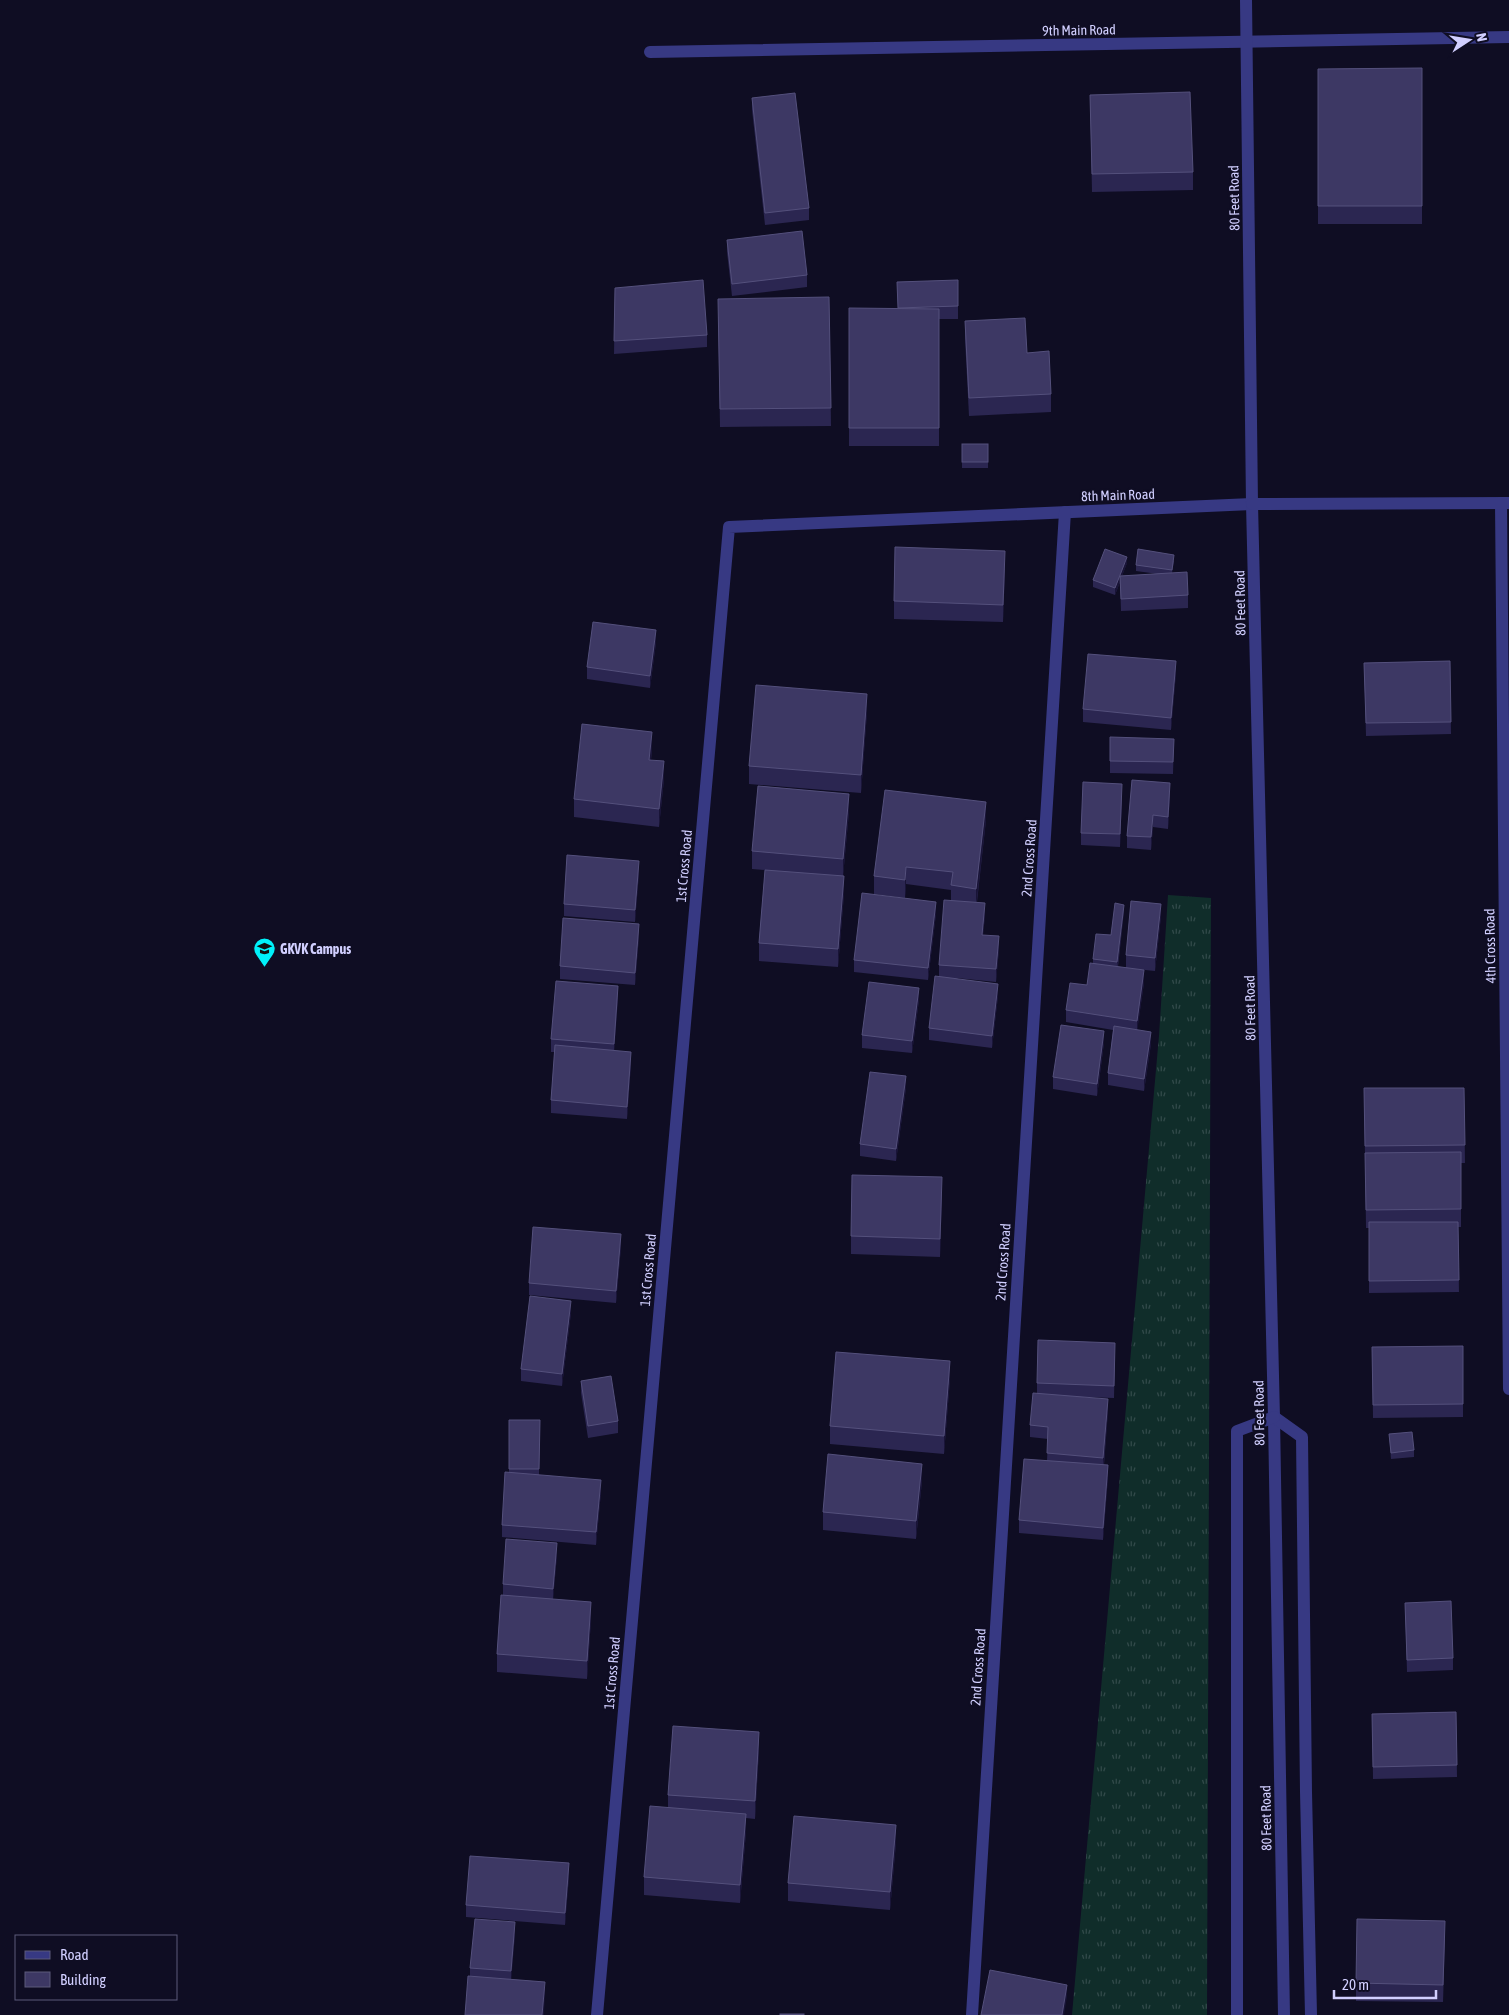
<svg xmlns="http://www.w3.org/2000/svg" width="1509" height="2015" font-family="'Asap Condensed',sans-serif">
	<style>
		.grass { fill: url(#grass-tufts) }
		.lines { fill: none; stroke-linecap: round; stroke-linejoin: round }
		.minor { stroke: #373983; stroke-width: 12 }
		.tertiary { stroke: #373983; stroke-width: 12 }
		.wall { fill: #2b2651 }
		.shaded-wall { fill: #191437 }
		.building { fill: #3d3864; stroke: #54507c }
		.labels { text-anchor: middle; stroke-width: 4.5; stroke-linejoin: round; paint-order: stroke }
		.street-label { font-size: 14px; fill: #d1cfff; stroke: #0f0d23 }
		.poi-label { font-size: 14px; font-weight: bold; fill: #d1cfff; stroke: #0f0d23; text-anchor: start }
	</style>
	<defs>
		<pattern id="grass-tufts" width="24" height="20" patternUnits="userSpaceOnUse" patternTransform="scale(1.25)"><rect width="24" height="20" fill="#102d2a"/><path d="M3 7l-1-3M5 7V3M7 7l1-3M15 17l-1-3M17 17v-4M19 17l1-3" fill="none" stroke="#324a4a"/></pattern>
	</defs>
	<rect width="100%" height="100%" fill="#0f0d23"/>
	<!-- grass -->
	<polygon class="grass" points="1168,895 1211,898 1207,2015 1072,2015 1159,1036"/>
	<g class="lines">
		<!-- minor -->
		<g class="minor">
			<polyline points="650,52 1509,37"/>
			<polyline points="1501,503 1509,1389"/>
			<polyline points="597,2015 729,527 1252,504"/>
			<polyline points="972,2015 1065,512"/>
		</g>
		<!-- tertiary -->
		<g class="tertiary">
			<polyline points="1246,0 1252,504 1274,1417 1284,2015"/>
			<polyline points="1252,504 1509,503"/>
			<polyline points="1274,1417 1302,1437 1306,1792 1311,2015"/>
			<polyline points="1237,2015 1237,1431 1274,1417"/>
		</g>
	</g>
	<!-- wall -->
	<g class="wall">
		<polygon points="1422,68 1422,224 1318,224 1318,69"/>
		<polygon points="1090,95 1193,172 1193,190 1092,192"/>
		<polygon points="752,98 809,208 809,220 765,225 752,110"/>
		<polygon points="727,240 807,275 807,287 732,296 727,252"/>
		<polygon points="897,282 958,306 958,319 939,319 939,446 849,446 849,308 898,309"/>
		<polygon points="615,288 707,335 707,347 614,354"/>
		<polygon points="829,297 831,426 720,427 718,317"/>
		<polygon points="965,321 1027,353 1051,394 1051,412 969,416 965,339"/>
		<rect x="962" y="444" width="26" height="24"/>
		<polygon points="1174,561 1172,573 1188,595 1188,608 1121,611 1120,582 1115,595 1093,587 1093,580 1127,563 1122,576 1158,574 1136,571 1136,565"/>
		<polygon points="1005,569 1003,622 894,619 894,601"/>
		<polygon points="656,643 650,688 587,679 587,667"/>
		<polygon points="1450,661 1451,734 1366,736 1364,663"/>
		<polygon points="1176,673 1171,730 1083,722 1083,709"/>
		<polygon points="867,712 861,793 749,784 749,766"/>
		<polygon points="1174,739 1173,774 1110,773 1110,761"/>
		<polygon points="652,750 651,760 664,779 659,827 574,817 574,799"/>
		<polygon points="1170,795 1168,829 1153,827 1151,850 1127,848 1127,836"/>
		<polygon points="1122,797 1120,847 1081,845 1081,833"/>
		<polygon points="849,812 843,876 844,894 838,967 759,961 759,943 765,870 752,869 752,851"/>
		<polygon points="986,820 977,902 985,915 983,935 999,949 996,982 956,978 998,996 992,1048 929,1040 929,1028 939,976 939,965 951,900 951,890 906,884 905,898 874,894 874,876"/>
		<polygon points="639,873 635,922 564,916 564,904"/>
		<polygon points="1124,911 1118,967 1144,983 1137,1030 1151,1044 1144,1091 1108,1085 1108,1073 1113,1030 1066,1022 1066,1010 1087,985 1093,963 1093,959 1111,935"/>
		<polygon points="936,914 928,980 854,972 854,960"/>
		<polygon points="1161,916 1155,971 1126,968 1126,955"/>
		<polygon points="639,936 635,985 560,979 560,966"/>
		<polygon points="618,998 614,1050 631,1064 627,1119 551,1113 551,1100 555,1052 551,1052 551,1039"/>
		<polygon points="919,1000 912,1053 862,1048 862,1035"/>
		<polygon points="1104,1043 1097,1096 1053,1089 1053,1077"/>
		<polygon points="906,1088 896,1161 860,1156 860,1144"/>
		<polygon points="1364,1088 1464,1088 1465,1163 1461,1163 1461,1227 1458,1227 1459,1292 1369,1293 1369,1228 1366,1228"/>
		<polygon points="942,1195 940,1257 851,1254 851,1236"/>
		<polygon points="621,1247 616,1303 529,1295 529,1283"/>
		<polygon points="571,1313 562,1386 521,1381 521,1369"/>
		<polygon points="1463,1346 1463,1417 1373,1418 1372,1347"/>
		<polygon points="1115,1356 1114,1398 1079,1397 1108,1411 1104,1465 1108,1477 1103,1540 1019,1533 1019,1520 1047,1460 1048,1439 1030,1437 1030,1425 1037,1394 1037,1383"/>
		<polygon points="950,1379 944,1454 830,1444 830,1426"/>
		<polygon points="581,1381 618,1421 618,1433 588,1438 581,1393"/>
		<polygon points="509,1420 540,1420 539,1475 601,1492 596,1545 502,1537 502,1525 509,1472"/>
		<polygon points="1389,1434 1414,1450 1414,1457 1391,1459"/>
		<polygon points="922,1481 916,1539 823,1530 823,1512"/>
		<polygon points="557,1555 553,1599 591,1620 587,1679 497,1672 497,1654 503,1595 503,1584"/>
		<polygon points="1405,1603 1453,1658 1453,1670 1407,1672"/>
		<polygon points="1456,1712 1457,1777 1373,1779 1372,1714"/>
		<polygon points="759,1750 755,1819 746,1818 746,1832 740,1903 644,1895 644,1877 668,1808 668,1795"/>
		<polygon points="896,1843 890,1910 788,1901 788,1883"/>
		<polygon points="569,1876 565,1925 466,1917 466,1905"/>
		<polygon points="515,1934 511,1979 545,1994 470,1976 470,1968"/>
		<polygon points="1445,1939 1443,2002 1356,2001 1356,1983"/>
	</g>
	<!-- shaded-wall -->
	<g class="shaded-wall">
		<polygon points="1005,551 1005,569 1003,622 1003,605"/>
		<polygon points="1127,557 1127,563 1120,581 1120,576"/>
		<polygon points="1120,576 1120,582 1115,595 1115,588"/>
		<polygon points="656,630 656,643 650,688 650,676"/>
		<polygon points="1176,661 1176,673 1171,730 1171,718"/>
		<polygon points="867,694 867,712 861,793 861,775"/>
		<polygon points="652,732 652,750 649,778 649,760"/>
		<polygon points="664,761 664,779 659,827 659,809"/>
		<polygon points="1170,783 1170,795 1168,829 1168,817"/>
		<polygon points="1122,784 1122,797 1120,847 1120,834"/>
		<polygon points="849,794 849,812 843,877 843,859"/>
		<polygon points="986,802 986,820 976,907 976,889"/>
		<polygon points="1153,815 1153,827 1151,850 1151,837"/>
		<polygon points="639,861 639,873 635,922 635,910"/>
		<polygon points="906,867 906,884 905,898 905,880"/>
		<polygon points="844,876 844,894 838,967 838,949"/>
		<polygon points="936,902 936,914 928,980 928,968"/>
		<polygon points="985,903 985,915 982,947 982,935"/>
		<polygon points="1161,904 1161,916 1155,971 1155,958"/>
		<polygon points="1124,905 1124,911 1117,968 1117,962"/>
		<polygon points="639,924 639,936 635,985 635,973"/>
		<polygon points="999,936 999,949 996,982 996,969"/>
		<polygon points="1144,970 1144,983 1137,1033 1137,1021"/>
		<polygon points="998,984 998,996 992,1048 992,1036"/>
		<polygon points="618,986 618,998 614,1057 614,1044"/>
		<polygon points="919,988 919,1000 912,1053 912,1041"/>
		<polygon points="1104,1031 1104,1043 1097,1096 1097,1084"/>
		<polygon points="1151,1032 1151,1044 1144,1091 1144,1079"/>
		<polygon points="631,1052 631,1064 627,1119 627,1107"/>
		<polygon points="906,1076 906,1088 896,1161 896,1149"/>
		<polygon points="942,1177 942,1195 940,1257 940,1239"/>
		<polygon points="621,1234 621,1247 616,1303 616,1291"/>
		<polygon points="571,1301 571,1313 562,1386 562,1374"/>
		<polygon points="950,1361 950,1379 944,1454 944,1436"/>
		<polygon points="1108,1399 1108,1411 1103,1470 1103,1458"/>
		<polygon points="922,1464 922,1481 916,1539 916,1521"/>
		<polygon points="1108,1465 1108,1477 1103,1540 1103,1528"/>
		<polygon points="601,1480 601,1492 596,1545 596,1532"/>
		<polygon points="557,1543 557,1555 553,1601 553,1589"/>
		<polygon points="591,1602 591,1620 587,1679 587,1661"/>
		<polygon points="759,1732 759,1750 755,1819 755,1801"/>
		<polygon points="746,1814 746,1832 740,1903 740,1885"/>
		<polygon points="896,1825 896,1843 890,1910 890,1892"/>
		<polygon points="569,1863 569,1876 565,1925 565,1913"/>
		<polygon points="515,1922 515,1934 511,1984 511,1971"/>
		<polygon points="545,1982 545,1994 544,2015 542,2015"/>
		<polygon points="1067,1985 1067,1997 1064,2015 1062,2015"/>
	</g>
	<!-- building -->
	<g class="building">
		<polygon points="1422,68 1422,206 1318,206 1318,69"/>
		<polygon points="1190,92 1193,172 1092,174 1090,95"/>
		<polygon points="795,93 809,208 765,213 752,98"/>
		<polygon points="802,231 807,275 732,284 727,240"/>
		<polygon points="703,280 707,335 614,341 615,288"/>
		<polygon points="958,280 958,306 898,308 897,282"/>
		<polygon points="829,297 831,408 720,409 718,299"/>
		<polygon points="849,308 939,309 939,428 849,428"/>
		<polygon points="1025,318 1027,353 1049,351 1051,394 969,398 965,321"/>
		<rect x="962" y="444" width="26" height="18"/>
		<polygon points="895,547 1005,551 1003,605 894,601"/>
		<polygon points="1105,549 1127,557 1115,588 1093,580"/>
		<polygon points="1138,549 1174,555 1172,570 1136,565"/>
		<polygon points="1187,572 1188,595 1121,599 1120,576"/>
		<polygon points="593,622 656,630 650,676 587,667"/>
		<polygon points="1088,654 1176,661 1171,718 1083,709"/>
		<polygon points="1450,661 1451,722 1366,723 1364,663"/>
		<polygon points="756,685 867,694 861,775 749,766"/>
		<polygon points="582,724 652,732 649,760 664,761 659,809 574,799"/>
		<polygon points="1110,737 1174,739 1173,762 1110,761"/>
		<polygon points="1132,780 1170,783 1168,817 1153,815 1151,837 1127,836"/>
		<polygon points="1083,782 1122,784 1120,834 1081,833"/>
		<polygon points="758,786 849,794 843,859 752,851"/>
		<polygon points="885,790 986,802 976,889 951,885 953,872 906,867 905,880 874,876"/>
		<polygon points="567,855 639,861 635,910 564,904"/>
		<polygon points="765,870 844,876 838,949 759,943"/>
		<polygon points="862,893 936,902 928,968 854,960"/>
		<polygon points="944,900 985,903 982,935 999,936 996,969 939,965"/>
		<polygon points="1131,901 1161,904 1155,958 1126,955"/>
		<polygon points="1115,903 1124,905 1117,962 1093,959 1096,934 1111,935"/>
		<polygon points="563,918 639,924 635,973 560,966"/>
		<polygon points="1090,963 1144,970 1137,1021 1066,1010 1070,983 1087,985"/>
		<polygon points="935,976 998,984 992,1036 929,1028"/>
		<polygon points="556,981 618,986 614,1044 551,1039"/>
		<polygon points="869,982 919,988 912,1041 862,1035"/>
		<polygon points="1061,1025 1104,1031 1097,1084 1053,1077"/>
		<polygon points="1114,1026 1151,1032 1144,1079 1108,1073"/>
		<polygon points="555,1045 631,1052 627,1107 551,1100"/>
		<polygon points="870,1072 906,1076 896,1149 860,1144"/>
		<polygon points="1364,1088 1464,1088 1465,1145 1365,1146"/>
		<polygon points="1461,1152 1461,1209 1366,1210 1365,1153"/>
		<polygon points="852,1175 942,1177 940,1239 851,1236"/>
		<polygon points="1369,1222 1458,1222 1459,1280 1369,1281"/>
		<polygon points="533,1227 621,1234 616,1291 529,1283"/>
		<polygon points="530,1296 571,1301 562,1374 521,1369"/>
		<polygon points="1038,1340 1115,1343 1114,1386 1037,1383"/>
		<polygon points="1463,1346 1463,1404 1373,1405 1372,1347"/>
		<polygon points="836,1352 950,1361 944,1436 830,1426"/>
		<polygon points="611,1376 618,1421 588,1426 581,1381"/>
		<polygon points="1033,1393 1108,1399 1103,1458 1047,1453 1048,1427 1030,1425"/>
		<polygon points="509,1420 540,1420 539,1469 509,1469"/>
		<polygon points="1412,1432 1414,1450 1391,1453 1389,1434"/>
		<polygon points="828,1454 922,1464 916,1521 823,1512"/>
		<polygon points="1024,1459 1108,1465 1103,1528 1019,1520"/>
		<polygon points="505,1472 601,1480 596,1532 502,1525"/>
		<polygon points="506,1539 557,1543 553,1589 503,1584"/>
		<polygon points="501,1595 591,1602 587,1661 497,1654"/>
		<polygon points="1451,1601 1453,1658 1407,1660 1405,1603"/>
		<polygon points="1456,1712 1457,1765 1373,1767 1372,1714"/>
		<polygon points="673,1726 759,1732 755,1801 668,1795"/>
		<polygon points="650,1806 746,1814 740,1885 644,1877"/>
		<polygon points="794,1816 896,1825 890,1892 788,1883"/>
		<polygon points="470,1856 569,1863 565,1913 466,1905"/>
		<polygon points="475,1919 515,1922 511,1971 470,1968"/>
		<polygon points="1357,1919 1445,1921 1443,1985 1356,1983"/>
		<polygon points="990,1970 1067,1985 1062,2015 981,2015"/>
		<polygon points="468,1976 545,1982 542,2015 465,2015"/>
		<rect x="780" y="2014" width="24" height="1"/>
	</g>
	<!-- icons -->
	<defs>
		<symbol id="university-pin" viewBox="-11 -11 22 30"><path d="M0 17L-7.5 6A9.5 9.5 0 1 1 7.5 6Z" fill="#00f1fa" stroke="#0f0d23"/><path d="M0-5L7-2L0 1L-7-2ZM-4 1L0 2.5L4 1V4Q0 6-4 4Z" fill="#111"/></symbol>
	</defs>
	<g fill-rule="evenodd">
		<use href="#university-pin" x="252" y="936" width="25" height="34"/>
	</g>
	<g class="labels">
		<!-- street labels -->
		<g class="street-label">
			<text transform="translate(1079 30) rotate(-1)" y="5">9th Main Road</text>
			<text transform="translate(1234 198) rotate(-91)" y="5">80 Feet Road</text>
			<text transform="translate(1118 495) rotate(-2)" y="5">8th Main Road</text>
			<text transform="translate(1240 603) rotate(-91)" y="5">80 Feet Road</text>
			<text transform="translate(1029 858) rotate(-86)" y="5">2nd Cross Road</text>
			<text transform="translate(684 866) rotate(-85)" y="5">1st Cross Road</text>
			<text transform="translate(1490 946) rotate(-91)" y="5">4th Cross Road</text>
			<text transform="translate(1250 1008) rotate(-91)" y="5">80 Feet Road</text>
			<text transform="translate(1003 1262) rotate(-86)" y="5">2nd Cross Road</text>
			<text transform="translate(648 1270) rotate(-85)" y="5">1st Cross Road</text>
			<text transform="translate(1259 1413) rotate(-91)" y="5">80 Feet Road</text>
			<text transform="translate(978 1667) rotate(-86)" y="5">2nd Cross Road</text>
			<text transform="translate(612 1673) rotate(-85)" y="5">1st Cross Road</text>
			<text transform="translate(1266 1818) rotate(-91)" y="5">80 Feet Road</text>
		</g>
		<!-- poi labels -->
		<g class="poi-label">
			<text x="280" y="954">GKVK Campus</text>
		</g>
	</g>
	<!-- legend -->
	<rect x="15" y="1935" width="162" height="65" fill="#0f0d23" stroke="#5d5b7b"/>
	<rect x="25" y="1951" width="25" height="8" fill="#373983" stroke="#5d5b7b"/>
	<text x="60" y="1960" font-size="15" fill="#d1cfff">Road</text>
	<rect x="25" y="1972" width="25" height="15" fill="#3d3864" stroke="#5d5b7b"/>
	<text x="60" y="1985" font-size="15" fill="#d1cfff">Building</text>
	<!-- north arrow -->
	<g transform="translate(1469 40) rotate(78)" stroke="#0f0d23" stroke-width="4" paint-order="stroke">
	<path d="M0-4L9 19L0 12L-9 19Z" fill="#d1cfff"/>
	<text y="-8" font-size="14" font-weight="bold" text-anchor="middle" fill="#d1cfff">N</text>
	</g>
	<!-- scale -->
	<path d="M1334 1990v8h102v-8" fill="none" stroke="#d1cfff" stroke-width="2.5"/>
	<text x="1342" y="1990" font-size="15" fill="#d1cfff" stroke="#0f0d23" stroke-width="4" paint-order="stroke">20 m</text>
</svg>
